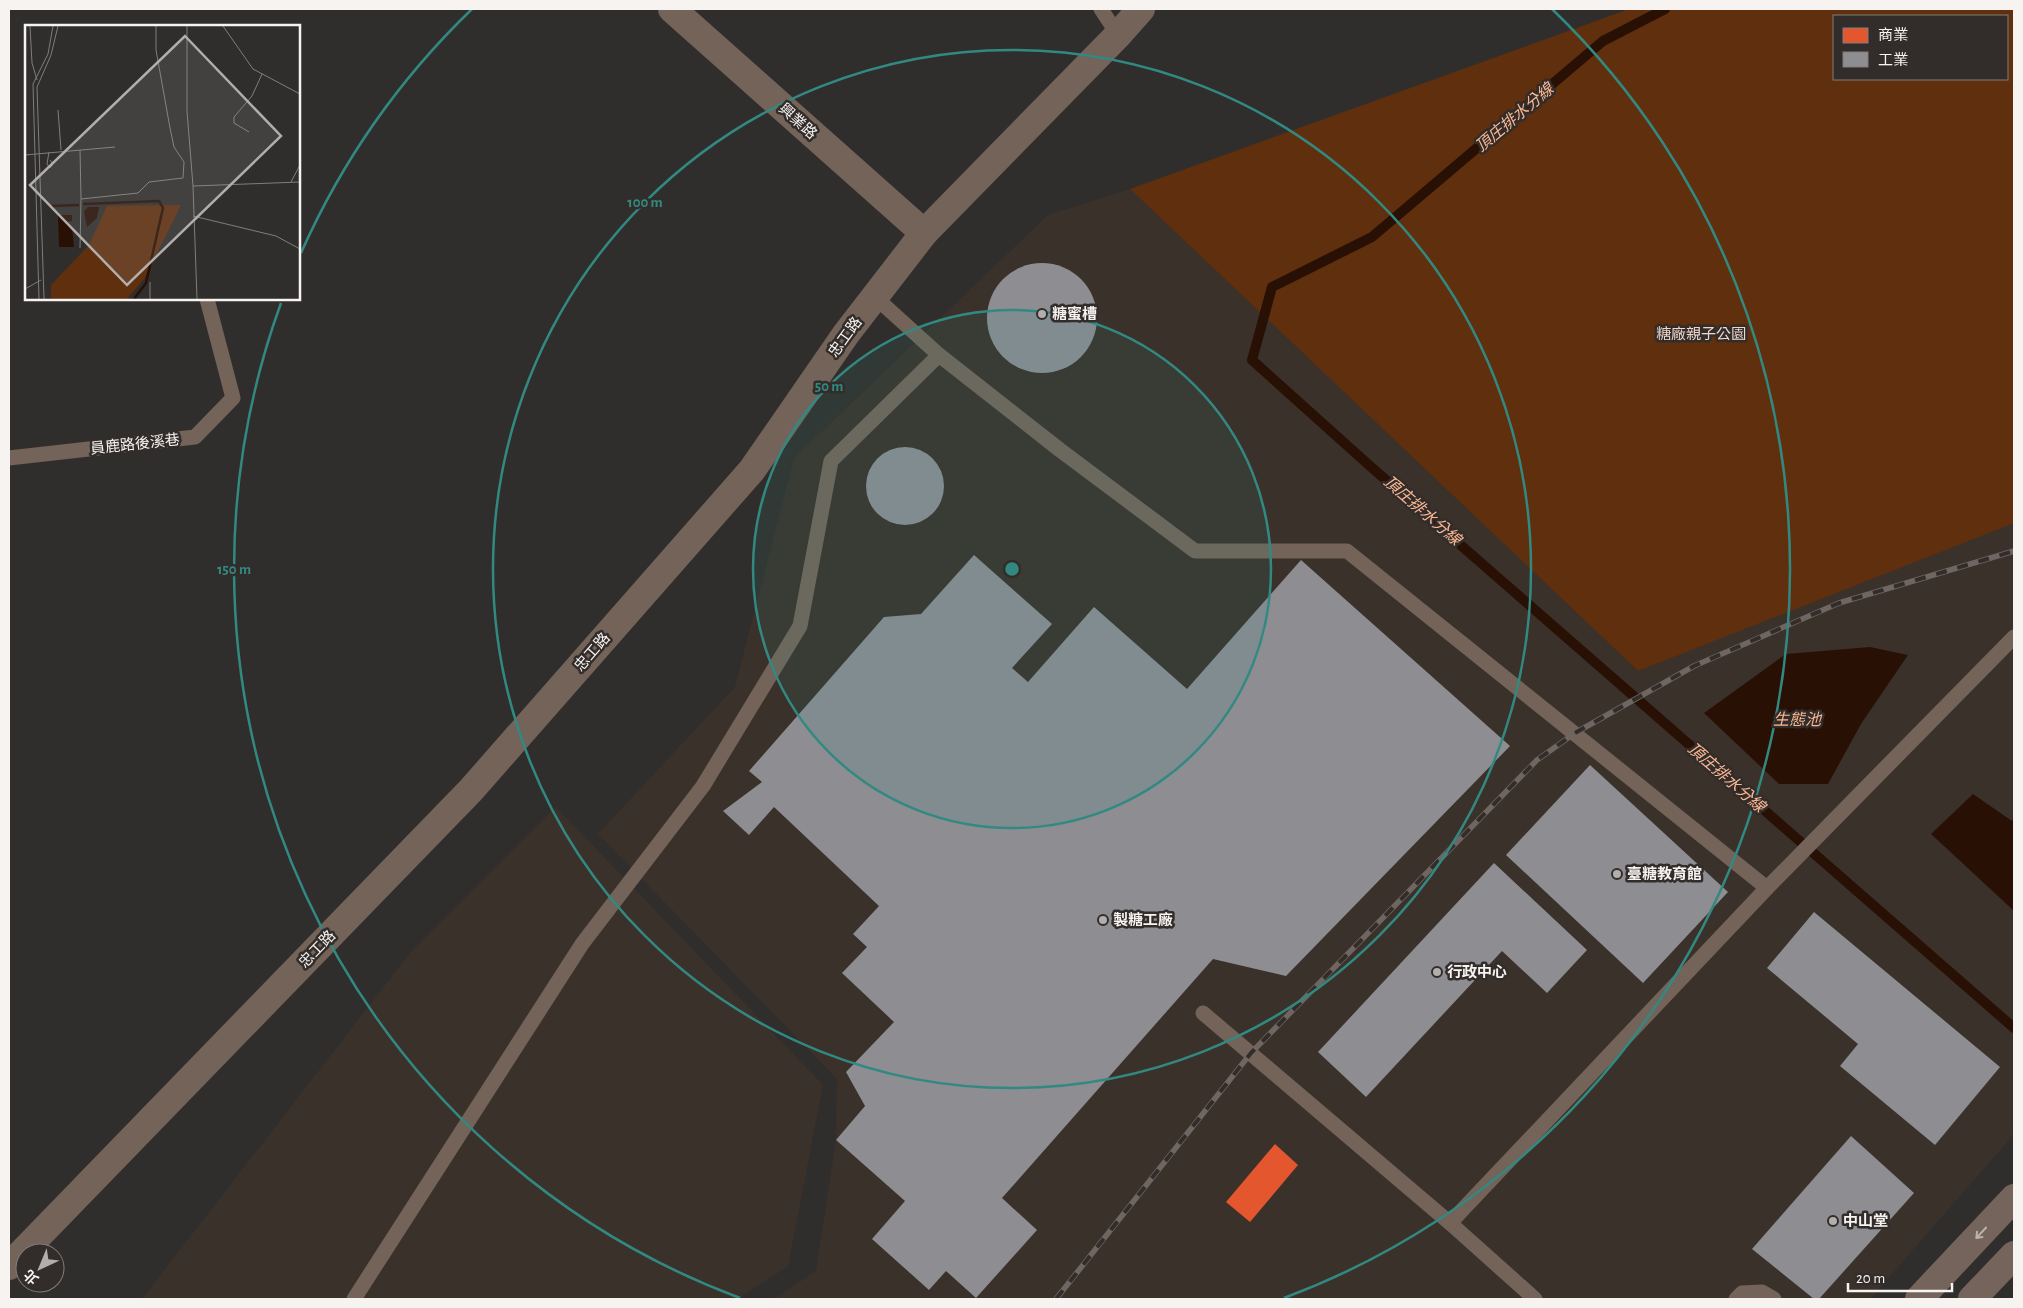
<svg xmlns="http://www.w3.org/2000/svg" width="2023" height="1308" font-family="'Alegreya Sans','Noto Sans TC',sans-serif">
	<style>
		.built { fill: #3b312b }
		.green { fill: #602f0d; fill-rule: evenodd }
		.water { fill: #291005 }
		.shops { fill: #e4572e }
		.industry { fill: #8d8d92 }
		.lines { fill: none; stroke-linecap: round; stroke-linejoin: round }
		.stream { stroke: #291005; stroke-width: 10 }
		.lane { stroke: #736359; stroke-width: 15 }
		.street { stroke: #736359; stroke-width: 28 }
		.primary { stroke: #74645b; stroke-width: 28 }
		.rail-casing { stroke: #6f6561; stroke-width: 5.5 }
		.rail { stroke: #322d2a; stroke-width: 4; stroke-dasharray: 11; stroke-linecap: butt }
		.oneway { stroke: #bcb3ae }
		.ring { fill: none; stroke: #328982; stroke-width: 2.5 }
		.poi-dot { fill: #b1aeac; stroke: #322d2a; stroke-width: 2 }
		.labels { text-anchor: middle; stroke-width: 5; stroke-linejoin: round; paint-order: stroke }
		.street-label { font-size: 15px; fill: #f7f3f1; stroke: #322d2a }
		.poi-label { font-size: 15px; font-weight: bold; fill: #f7f3f1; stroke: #322d2a; text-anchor: start }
		.park-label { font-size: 15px; fill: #eed6ca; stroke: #322d2a }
		.water-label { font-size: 16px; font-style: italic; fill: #fdb893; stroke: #322d2a }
		.inset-river { fill: none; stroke: #291005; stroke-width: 2.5 }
		.inset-road { fill: none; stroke: #807d7b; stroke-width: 1 }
		.view { fill: #b1aeac; fill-opacity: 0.15; stroke: #b1aeac; stroke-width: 2.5 }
		.inset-edge { fill: none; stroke: #f7f3f1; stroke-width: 2.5 }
		.centre { fill: #328982; stroke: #322d2a; stroke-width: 2.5 }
		.ring-label { font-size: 15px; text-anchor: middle; font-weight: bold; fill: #328982; stroke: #322d2a; stroke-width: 5; stroke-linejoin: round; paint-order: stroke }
	</style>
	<rect width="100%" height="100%" fill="#302e2c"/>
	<!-- built -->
	<g class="built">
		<polygon points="1130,189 1638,671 2014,510 2014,1134 1870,1299 774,1299 816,1271 836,1140 837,1079 598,834 735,687 794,458 1048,215"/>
		<polygon points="556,807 823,1085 788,1266 738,1299 142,1299 410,953"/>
	</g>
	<!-- green -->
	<path class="green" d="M 1629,9 L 2014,9 L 2014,523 L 1638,671 L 1130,189 ZM 1834,16 L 2007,16 L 2007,79 L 1834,79 Z"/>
	<!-- water -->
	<g class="water">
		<polygon points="1870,647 1908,655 1861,724 1828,784 1779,784 1704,713 1786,654"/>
		<polygon points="1973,794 2012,821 2014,815 2014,911 1931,834"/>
	</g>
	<!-- shops -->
	<polygon class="shops" points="1275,1144 1298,1165 1250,1222 1226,1202"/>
	<!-- industry -->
	<g class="industry">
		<circle cx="1042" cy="318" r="55"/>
		<circle cx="905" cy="486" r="39"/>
		<polygon points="974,555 1052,624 1012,668 1028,682 1094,607 1187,689 1301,560 1510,746 1286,976 1213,959 1002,1198 1037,1230 976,1298 946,1271 929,1290 872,1239 905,1201 836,1140 865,1106 846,1072 894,1022 842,973 867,947 853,934 879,906 774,807 749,835 723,811 762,782 749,771 884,617 921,614"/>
		<polygon points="1590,765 1728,892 1643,983 1506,855"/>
		<polygon points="1494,863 1587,950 1547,993 1502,951 1366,1097 1318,1052"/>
		<polygon points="1814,912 2000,1067 1935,1145 1840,1066 1858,1044 1767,968"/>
		<polygon points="1851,1136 1914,1193 1819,1299 1814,1299 1752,1249"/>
	</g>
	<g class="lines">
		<!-- stream -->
		<polyline class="stream" points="1665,9 1603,41 1372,237 1272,287 1252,360 1370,466 2014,1028"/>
		<!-- lane -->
		<g class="lane">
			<polyline points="1101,9 1118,35"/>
			<polyline points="875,297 939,355"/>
			<polyline points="9,458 195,437 233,398 207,299"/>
			<polyline points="1767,888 2014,637"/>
			<polyline points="1203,1013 1450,1223 1535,1299"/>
			<polyline points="354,1299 582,944 703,786 800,626 831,461 939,355 1060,450 1195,551 1347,551 1767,888 1450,1223"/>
			<polyline points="1736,1299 1742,1293 1762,1292 1774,1299"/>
		</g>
		<!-- street -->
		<g class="street">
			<polyline points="672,9 924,233"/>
			<polyline points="9,1266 471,790 752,470 846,334 924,233 1118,35 1141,9"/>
		</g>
		<!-- primary -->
		<g class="primary">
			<polyline points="1919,1299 2014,1198"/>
			<polyline points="1972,1299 2014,1255"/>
		</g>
		<defs>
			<polyline id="rail" points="1056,1299 1251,1053 1537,760 1575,733 1694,666 1839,603 2014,551"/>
		</defs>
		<!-- rail casing -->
		<use href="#rail" class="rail-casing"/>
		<!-- rail -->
		<use href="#rail" class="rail"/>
	</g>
	<!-- one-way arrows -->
	<defs><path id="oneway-shaft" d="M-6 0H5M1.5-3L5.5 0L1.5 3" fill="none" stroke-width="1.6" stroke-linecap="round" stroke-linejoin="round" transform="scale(1.25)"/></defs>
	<use class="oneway" href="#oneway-shaft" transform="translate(1981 1233) rotate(133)"/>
	<!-- distance rings -->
	<circle cx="1012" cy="569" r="259" fill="#328982" fill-opacity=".12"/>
	<g class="ring">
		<circle cx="1012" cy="569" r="259"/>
		<circle cx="1012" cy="569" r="519"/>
		<path d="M740 1298A778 778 0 0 1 281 303M301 253A778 778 0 0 1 472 9M1552 9A778 778 0 0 1 1284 1298"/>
	</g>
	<!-- markers -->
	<g class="poi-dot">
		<circle cx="1042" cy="314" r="5"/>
		<circle cx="1617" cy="874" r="5"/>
		<circle cx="1103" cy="920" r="5"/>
		<circle cx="1437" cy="972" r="5"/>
		<circle cx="1833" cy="1221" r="5"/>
	</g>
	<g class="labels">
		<!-- street labels -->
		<g class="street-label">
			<text transform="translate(798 121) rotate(42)" y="5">興業路</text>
			<text transform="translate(845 337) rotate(-54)" y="5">忠工路</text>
			<text transform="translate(135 444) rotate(-6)" y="5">員鹿路後溪巷</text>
			<text transform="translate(592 652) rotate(-49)" y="5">忠工路</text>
			<text transform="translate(317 949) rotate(-46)" y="5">忠工路</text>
		</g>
		<!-- poi labels -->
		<g class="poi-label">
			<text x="1052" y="319">糖蜜槽</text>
			<text x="1627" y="879">臺糖教育館</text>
			<text x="1113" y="925">製糖工廠</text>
			<text x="1447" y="977">行政中心</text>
			<text x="1843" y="1226">中山堂</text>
		</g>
		<!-- park labels -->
		<g class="park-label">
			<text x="1701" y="339">糖廠親子公園</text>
		</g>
		<!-- water labels -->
		<g class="water-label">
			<text transform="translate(1514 117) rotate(-40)" y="6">頂庄排水分線</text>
			<text transform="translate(1423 510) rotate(41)" y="6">頂庄排水分線</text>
			<text x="1797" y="725">生態池</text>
			<text transform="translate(1727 777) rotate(41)" y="6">頂庄排水分線</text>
		</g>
	</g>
	<!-- overview -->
	<g transform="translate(25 25)">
		<rect width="275" height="275" fill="#302e2c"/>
		<path d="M 156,180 L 119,254 L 102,274 L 26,274 L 26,260 L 64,220 L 82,181 Z" fill="#602f0d"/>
		<path d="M 63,182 L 74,182 L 72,193 L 62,202 L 59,186 ZM 33,190 L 47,190 L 47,196 L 42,197 L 47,202 L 49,222 L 34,222 Z" fill="#291005"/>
		<path class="inset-river" d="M 58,179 L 134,176 L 138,183 L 121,258 L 109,274M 26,181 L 54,180"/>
		<path class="inset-road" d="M 5,1 L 7,38 L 12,55M 162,1 L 162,86 L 168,161 L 172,274M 198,1 L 228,44 L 275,69M 33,85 L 36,125M 224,107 L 209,98 L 209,92 L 227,71 L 237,49M 55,125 L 56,174 L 113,168 L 124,157 L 158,153 L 159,137 L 149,122 L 145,103 L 131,25 L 131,1M 24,127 L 22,139 L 25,143 L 28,139 L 25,135M 0,130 L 90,122M 266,157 L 275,140M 168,161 L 275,157M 168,191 L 251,211 L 275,224M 55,223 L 56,174M 0,264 L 16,255M 14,274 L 8,59 L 23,29 L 28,1M 19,274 L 12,62 L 26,30 L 33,1M 125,274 L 125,257"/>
		<path class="view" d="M 160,11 L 256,111 L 102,260 L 5,160 Z"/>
		<rect width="275" height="275" class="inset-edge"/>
	</g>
	<circle cx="1012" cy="569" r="8" class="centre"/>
	<g class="ring-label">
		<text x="645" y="207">100 m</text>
		<text x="829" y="391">50 m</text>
		<text x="234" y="574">150 m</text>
	</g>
	<!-- border -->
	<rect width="2023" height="1308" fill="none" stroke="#f7f3f1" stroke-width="20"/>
	<!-- legend -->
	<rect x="1833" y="15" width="175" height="65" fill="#322d2a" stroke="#817c7a"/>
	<rect x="1843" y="28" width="25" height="15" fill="#e4572e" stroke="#817c7a"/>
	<text x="1878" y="40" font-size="15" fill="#f7f3f1">商業</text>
	<rect x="1843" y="52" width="25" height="15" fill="#8d8d92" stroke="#817c7a"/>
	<text x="1878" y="65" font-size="15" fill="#f7f3f1">工業</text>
	<!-- north arrow -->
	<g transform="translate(40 1268) rotate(224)"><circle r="24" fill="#322d2a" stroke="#817c7a"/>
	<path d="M0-4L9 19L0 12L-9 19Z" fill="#b1aeac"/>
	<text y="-8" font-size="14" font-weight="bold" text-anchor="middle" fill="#f7f3f1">北</text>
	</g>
	<!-- scale -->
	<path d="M1848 1283v8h104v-8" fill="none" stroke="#f7f3f1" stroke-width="2.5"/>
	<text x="1856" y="1283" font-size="15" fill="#f7f3f1" stroke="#322d2a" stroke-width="4" paint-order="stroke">20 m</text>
</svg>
